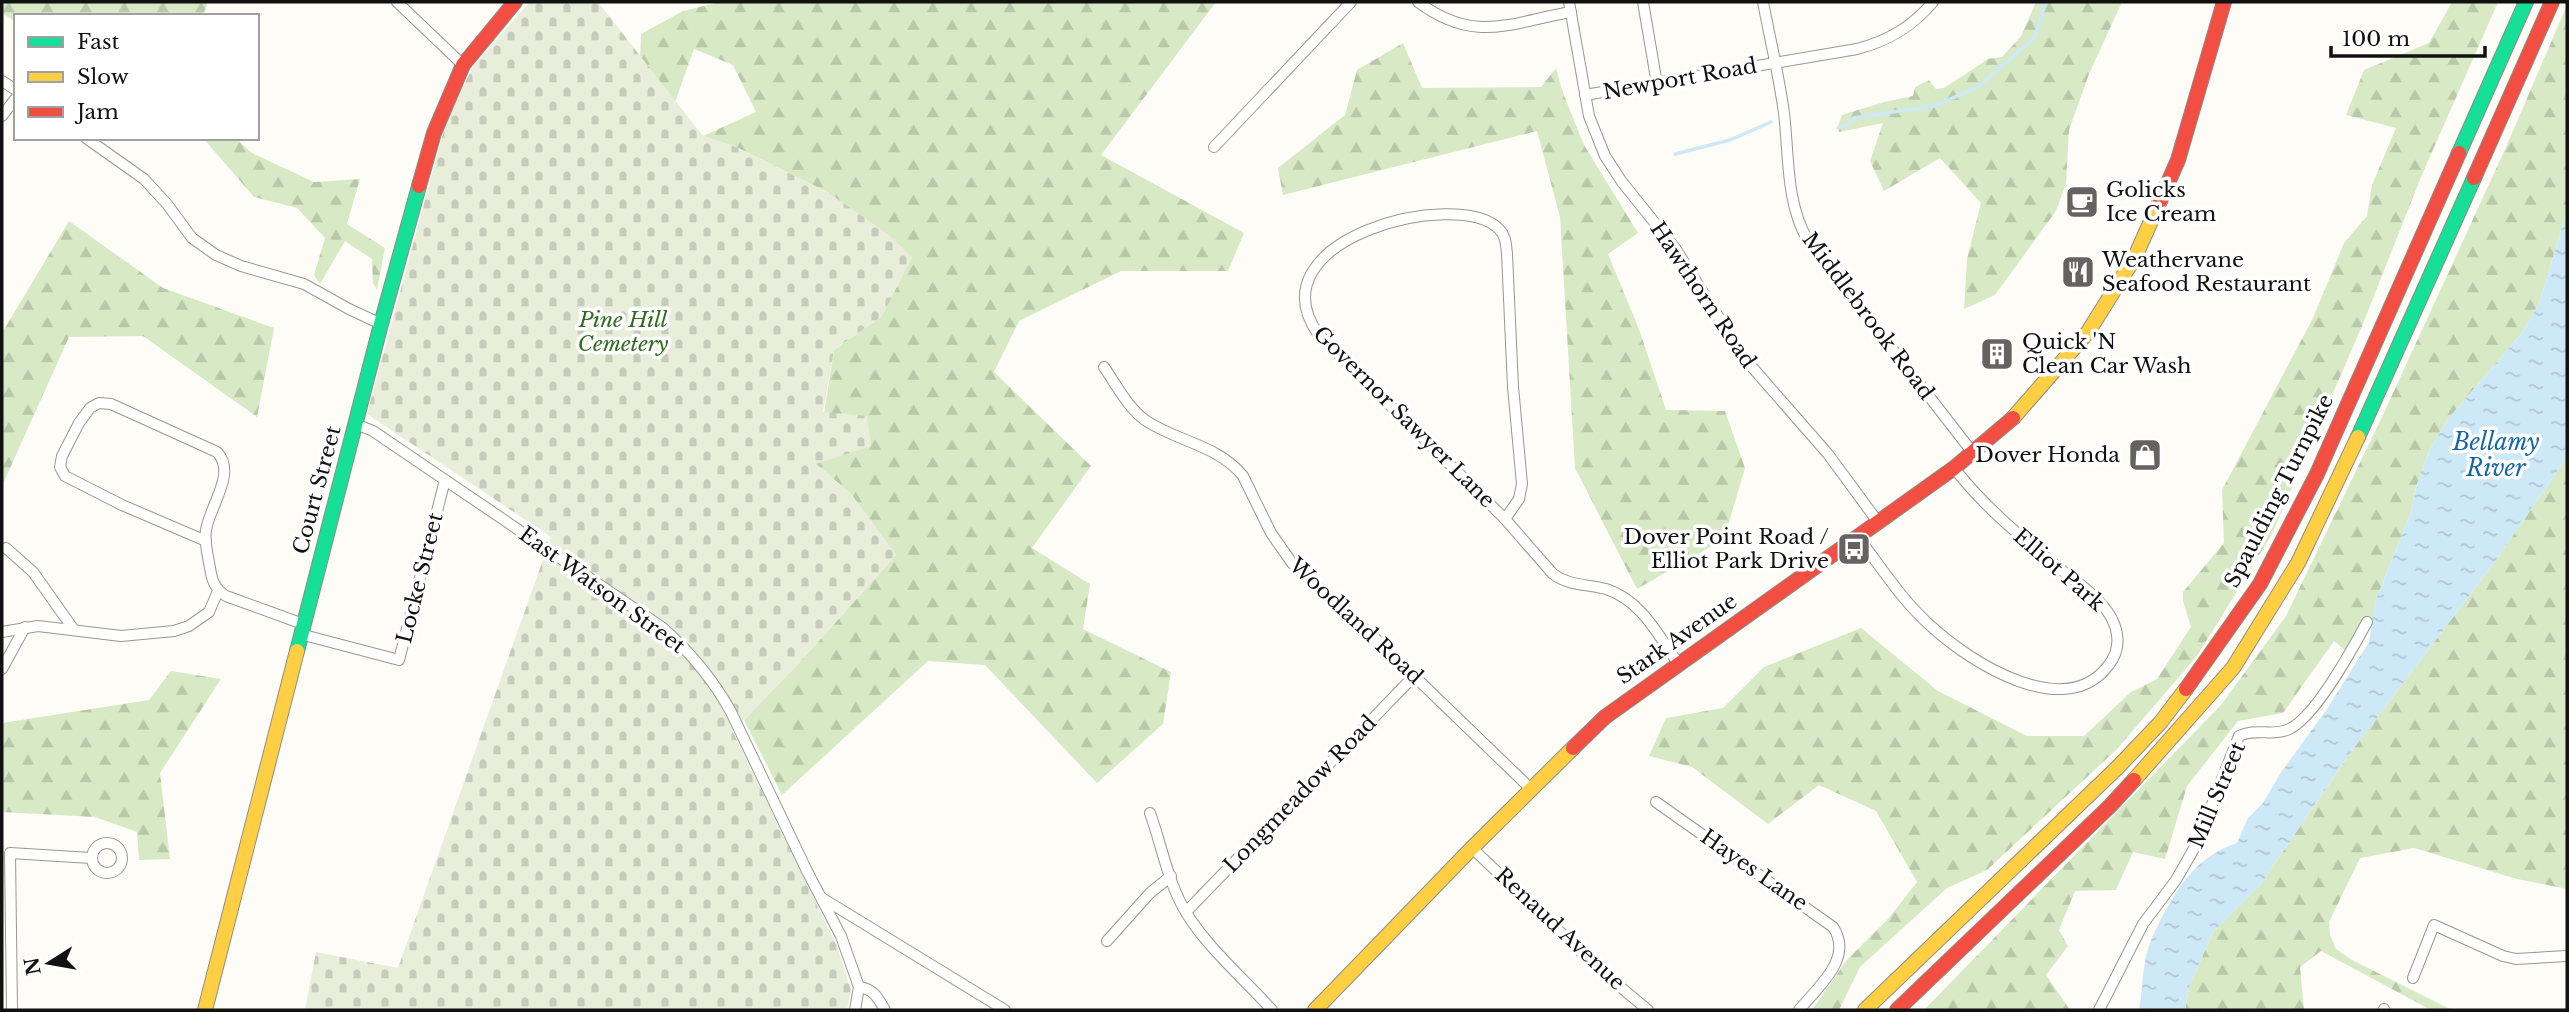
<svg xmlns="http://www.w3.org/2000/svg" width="2569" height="1012" font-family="'Libre Baskerville',serif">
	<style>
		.forest { fill: url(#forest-firs) }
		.cemetery { fill: url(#cemetery-stones) }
		.water { fill: url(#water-ripples) }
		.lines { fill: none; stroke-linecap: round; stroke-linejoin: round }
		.stream { stroke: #cde8f7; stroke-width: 3.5 }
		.street-casing { stroke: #979795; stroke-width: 12 }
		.fast-casing { stroke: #8e8d8b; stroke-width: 16 }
		.slow-casing { stroke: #8e8d8b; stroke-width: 16 }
		.jam-casing { stroke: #8e8d8b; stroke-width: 16 }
		.street { stroke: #fffffe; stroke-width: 10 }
		.fast { stroke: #16e098; stroke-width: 14 }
		.slow { stroke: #ffcf43; stroke-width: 14 }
		.jam { stroke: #f24e42; stroke-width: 14 }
		.labels { text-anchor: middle; stroke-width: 7; stroke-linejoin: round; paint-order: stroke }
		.street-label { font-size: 21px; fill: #111; stroke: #fff }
		.poi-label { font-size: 21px; fill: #111; stroke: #fff; text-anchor: start }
		.park-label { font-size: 21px; font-style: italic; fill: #2f6b1f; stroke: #fff }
		.water-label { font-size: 23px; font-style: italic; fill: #1768a6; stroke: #fff }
	</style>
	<defs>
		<pattern id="forest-firs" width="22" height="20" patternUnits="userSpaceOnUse" patternTransform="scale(1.75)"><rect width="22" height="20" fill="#d8eac5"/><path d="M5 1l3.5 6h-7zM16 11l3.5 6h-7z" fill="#b8c8a8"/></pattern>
		<pattern id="cemetery-stones" width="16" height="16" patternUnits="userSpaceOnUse" patternTransform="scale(1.75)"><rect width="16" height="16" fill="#e9eedb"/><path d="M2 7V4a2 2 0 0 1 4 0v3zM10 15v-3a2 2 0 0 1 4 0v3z" fill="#c7cbbb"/></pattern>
		<pattern id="water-ripples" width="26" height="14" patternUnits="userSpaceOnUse" patternTransform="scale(1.75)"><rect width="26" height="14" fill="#cde8f7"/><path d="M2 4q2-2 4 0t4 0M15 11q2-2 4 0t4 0" fill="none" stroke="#afc6d3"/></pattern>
	</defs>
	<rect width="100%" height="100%" fill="#fdfcf7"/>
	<!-- forest -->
	<g class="forest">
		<polygon points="2,2 208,2 203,16 16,16 16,22 2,13"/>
		<polygon points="721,2 1216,2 1101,155 1244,233 1228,271 1121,271 1019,321 994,372 1091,466 1032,548 1090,584 1083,629 1171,672 1163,724 1097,783 985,665 928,661 782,795 744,720 799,663 896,555 851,494 816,464 834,350 882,316 829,193 736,147 703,136 756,112 733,65 694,49 675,102 640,59 641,34 683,11"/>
		<polygon points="2036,2 2122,2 2089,74 2069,130 2066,183 2056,211 1995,295 1964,309 1967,259 1981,203 1940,158 1884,191 1870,161 1883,123 1839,132 1838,126 1842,115 1884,102 1913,96 1915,87 1929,80 1936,89 1944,88 1988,59 2002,57 2021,36"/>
		<polygon points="2452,2 2498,2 2421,177 2362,326 2271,536 2197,656 2117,749 1987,870 1947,888 1860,967 1839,1010 1812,1010 1846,961 1888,919 1917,882 1876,811 1819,785 1768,824 1692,767 1649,756 1666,718 1723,708 1764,667 1861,628 1938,691 2027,736 2084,736 2131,692 2157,679 2191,627 2183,601 2183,592 2224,543 2222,490 2313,318 2344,243 2367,216 2372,185 2396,128 2346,115 2364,70 2429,43"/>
		<polygon points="2567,5 2567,210 2539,304 2522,333 2448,419 2429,451 2416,487 2411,512 2375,602 2373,621 2367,617 2346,651 2334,641 2283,713 2238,721 2187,786 2165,859 2133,852 2116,890 2075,891 2059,930 2068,946 2046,975 2070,1010 1924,1010 2221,705 2286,616 2382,417 2507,145"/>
		<polygon points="1403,43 1422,88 1541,87 1556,68 1563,93 1584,145 1638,233 1608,254 1640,332 1666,410 1725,411 1745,468 1724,539 1637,589 1575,468 1560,217 1537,131 1283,195 1278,168 1345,115 1357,70"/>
		<polygon points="203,138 235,138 252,153 314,182 360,179 347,224 385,248 377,290 373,283 372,259 345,241 320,284 314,275 325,238 297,208 254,197"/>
		<polygon points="69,221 163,288 274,328 257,417 143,336 69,337 2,486 2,333"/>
		<polygon points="2567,457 2567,889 2517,879 2414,848 2360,858 2329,922 2330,935 2336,949 2352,960 2452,1010 2431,1010 2321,951 2300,967 2304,1010 2185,1010 2189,987 2213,932 2260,885 2353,749 2494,563"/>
		<polygon points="171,671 221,679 160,773 170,859 139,860 137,832 95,817 2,812 2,723 149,700"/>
	</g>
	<!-- cemetery -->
	<polygon class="cemetery" points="530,2 598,2 703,136 736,147 829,193 889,235 912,258 882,316 834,350 823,412 867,416 871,446 816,464 851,494 896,555 799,663 744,720 732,730 836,944 851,990 847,1010 305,1010 316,952 398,968 551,537 367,414 444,130 461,90 475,64"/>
	<!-- water -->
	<path class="water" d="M 2567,210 L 2567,457 L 2494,563 L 2353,749 L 2260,885 L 2213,932 L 2189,987 L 2185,1010 L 2139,1010 C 2142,994 2142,978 2145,962 C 2148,938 2175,890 2192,872 C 2204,858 2220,849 2237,843 L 2248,818 L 2263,803 L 2280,774 L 2329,706 L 2369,642 L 2375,602 L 2411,512 L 2416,487 L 2429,451 L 2448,419 L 2522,333 L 2539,304 Z"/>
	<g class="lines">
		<!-- stream -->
		<g class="stream">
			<polyline points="1838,128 1848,125 1853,118 1934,106 1978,87 2035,37 2046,2"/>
			<polyline points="1675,154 1730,140 1771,122"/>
		</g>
		<defs>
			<g id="street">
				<polyline points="397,2 463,65"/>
				<path d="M 1418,2 C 1475,44 1508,23 1571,12"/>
				<polyline points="1569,2 1589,116 1605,156 1622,182 1675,248 1745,359 1828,454 1878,522"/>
				<polyline points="1643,2 1657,84"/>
				<path d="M 1763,2 C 1770,39 1779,76 1784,113 C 1789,155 1786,202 1807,239 L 1973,453"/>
				<polyline points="2,81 16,90"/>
				<path d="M 1585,95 L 1857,49 C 1888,41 1912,27 1933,2"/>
				<polyline points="2,116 16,98"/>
				<polyline points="86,138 144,179 167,204 192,238 216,255 241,266 304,284 349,309 381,324"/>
				<polyline points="1214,147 1351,2"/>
				<path d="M 1104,367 C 1117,386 1129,410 1148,422 C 1180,442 1219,446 1243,476 L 1271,533 L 1292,563 L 1379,642 L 1531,789"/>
				<path d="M 356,424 L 373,431 L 663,628 C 691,653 713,679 731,712 L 807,871 L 841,936 L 859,987 L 855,1010"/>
				<path d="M 1505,519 L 1519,499 L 1522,484 L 1513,387 L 1507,254 C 1506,245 1506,236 1499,229 C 1457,187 1252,239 1318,334 L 1505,519 L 1553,574 C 1569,586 1587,584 1606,589 C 1641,600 1658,635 1678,663"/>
				<path d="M 1858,537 C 1881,567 1903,602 1932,627 C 1971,663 2065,722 2108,666 C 2120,651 2120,634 2111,617 C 2097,593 2069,577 2049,560 C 2013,530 1983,505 1954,468"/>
				<path d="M 206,541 L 122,505 L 65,476 L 60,467 L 62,456 L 79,423 L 90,408 L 99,403 L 111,404 L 217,452 C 237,473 210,505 206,530 C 204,542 208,556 210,568 C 212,581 215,589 226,596 L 303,624"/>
				<polyline points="6,548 33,572 74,630"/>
				<polyline points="2,632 38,626 121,636 174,631 189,626 209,612 218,591"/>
				<polyline points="300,634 399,660 445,480"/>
				<polyline points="2,669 25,627"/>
				<path d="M 1656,802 L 1833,927 C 1854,958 1818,987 1799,1010"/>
				<path d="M 1150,813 C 1162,846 1168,884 1187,914 C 1207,947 1246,981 1272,1010"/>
				<circle cx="107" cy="858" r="15"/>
				<polyline points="1472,848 1599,969 1648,1010"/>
				<polyline points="822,898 1005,1010"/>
				<polyline points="1186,912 1414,676"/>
				<polyline points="1107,941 1150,893 1171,876"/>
				<polyline points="2413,978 2434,925 2503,956 2516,959 2567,956"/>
				<path d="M 859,987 C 874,989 878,998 885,1010"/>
				<polyline points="2384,1009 2384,1010"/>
				<polyline points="12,1010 10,853 91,858"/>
				<path d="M 2099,1010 L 2143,924 L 2176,880 L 2196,845 L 2239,736 C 2255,728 2271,736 2287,730 C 2314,720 2353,648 2367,622"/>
			</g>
			<g id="fast">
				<polyline points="2459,153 2526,2"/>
				<polyline points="2358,437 2474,178"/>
				<polyline points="297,651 381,324 419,186"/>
			</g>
			<g id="slow">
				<polyline points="2013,418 2088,332 2135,257 2160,201"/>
				<polyline points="2134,780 2233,668 2298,563 2358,437"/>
				<polyline points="205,1010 297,651"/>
				<polyline points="1315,1010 1472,848 1573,748"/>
				<polyline points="1865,1010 2117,768 2160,723 2186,689"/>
			</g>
			<g id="jam">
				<polyline points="2474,178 2552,2"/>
				<polyline points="419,186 434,133 463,65 515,2"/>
				<polyline points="2160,201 2178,160 2224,2"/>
				<polyline points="2186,689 2260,584 2317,474 2459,153"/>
				<polyline points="1573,748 1605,717 1954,468 2013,418"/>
				<polyline points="1897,1010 2110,806 2134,780"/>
			</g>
		</defs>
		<!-- street casing -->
		<use href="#street" class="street-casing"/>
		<!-- fast casing -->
		<use href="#fast" class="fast-casing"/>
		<!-- slow casing -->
		<use href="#slow" class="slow-casing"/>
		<!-- jam casing -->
		<use href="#jam" class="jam-casing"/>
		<!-- street -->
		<use href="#street" class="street"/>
		<!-- fast -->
		<use href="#fast" class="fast"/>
		<!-- slow -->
		<use href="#slow" class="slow"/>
		<!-- jam -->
		<use href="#jam" class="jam"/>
	</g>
	<!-- icons -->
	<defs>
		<symbol id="cafe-square" viewBox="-11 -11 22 22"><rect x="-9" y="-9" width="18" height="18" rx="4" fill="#646362" stroke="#fff"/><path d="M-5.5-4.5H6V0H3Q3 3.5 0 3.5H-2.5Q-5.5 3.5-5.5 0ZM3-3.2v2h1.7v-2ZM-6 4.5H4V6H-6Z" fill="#fff"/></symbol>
		<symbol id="restaurant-square" viewBox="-11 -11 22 22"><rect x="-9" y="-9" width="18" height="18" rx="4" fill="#646362" stroke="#fff"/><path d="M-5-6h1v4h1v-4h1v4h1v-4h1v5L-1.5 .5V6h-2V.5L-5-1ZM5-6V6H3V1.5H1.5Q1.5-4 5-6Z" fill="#fff"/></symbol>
		<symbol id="building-square" viewBox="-11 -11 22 22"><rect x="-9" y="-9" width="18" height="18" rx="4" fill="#646362" stroke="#fff"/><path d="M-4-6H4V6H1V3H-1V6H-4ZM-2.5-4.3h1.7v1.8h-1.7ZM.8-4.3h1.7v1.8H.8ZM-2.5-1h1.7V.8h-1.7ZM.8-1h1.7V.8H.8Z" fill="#fff"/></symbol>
		<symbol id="shop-square" viewBox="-11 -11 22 22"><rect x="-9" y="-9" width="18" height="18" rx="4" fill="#646362" stroke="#fff"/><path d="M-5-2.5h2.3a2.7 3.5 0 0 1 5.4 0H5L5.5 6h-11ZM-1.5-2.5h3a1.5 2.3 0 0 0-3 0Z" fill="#fff"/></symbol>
		<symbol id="bus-square" viewBox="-11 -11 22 22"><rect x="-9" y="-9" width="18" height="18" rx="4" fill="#646362" stroke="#fff"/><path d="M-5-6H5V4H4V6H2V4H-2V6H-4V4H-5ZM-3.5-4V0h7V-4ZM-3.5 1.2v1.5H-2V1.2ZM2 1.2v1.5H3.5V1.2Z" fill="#fff"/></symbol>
	</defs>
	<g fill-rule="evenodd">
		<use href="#cafe-square" x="2063" y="183" width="38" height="38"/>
		<use href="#restaurant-square" x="2059" y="253" width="38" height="38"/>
		<use href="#building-square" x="1978" y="335" width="38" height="38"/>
		<use href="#shop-square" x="2126" y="436" width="38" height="38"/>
		<use href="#bus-square" x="1835" y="530" width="38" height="38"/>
	</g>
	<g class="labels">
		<!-- street labels -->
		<g class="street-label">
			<text transform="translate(1680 79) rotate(-10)" y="7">Newport Road</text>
			<text transform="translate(1703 295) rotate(56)" y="7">Hawthorn Road</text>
			<text transform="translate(1868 316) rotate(53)" y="7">Middlebrook Road</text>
			<text transform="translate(1404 417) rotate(45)" y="7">Governor Sawyer Lane</text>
			<text transform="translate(317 490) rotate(-75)" y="7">Court Street</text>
			<text transform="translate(2279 491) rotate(-63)" y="7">Spaulding Turnpike</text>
			<text transform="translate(2059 570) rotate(41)" y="7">Elliot Park</text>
			<text transform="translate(420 578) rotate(-76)" y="7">Locke Street</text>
			<text transform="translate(602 590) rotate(36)" y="7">East Watson Street</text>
			<text transform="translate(1356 621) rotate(43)" y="7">Woodland Road</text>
			<text transform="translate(1677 639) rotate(-35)" y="7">Stark Avenue</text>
			<text transform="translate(1300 794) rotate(-46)" y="7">Longmeadow Road</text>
			<text transform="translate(2217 795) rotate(-67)" y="7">Mill Street</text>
			<text transform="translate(1754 870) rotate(35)" y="7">Hayes Lane</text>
			<text transform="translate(1560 929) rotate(43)" y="7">Renaud Avenue</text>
		</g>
		<!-- poi labels -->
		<g class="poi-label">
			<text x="2106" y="197">Golicks<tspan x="2106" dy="24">Ice Cream</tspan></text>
			<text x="2102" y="267">Weathervane<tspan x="2102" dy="24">Seafood Restaurant</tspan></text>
			<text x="2022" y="349">Quick 'N<tspan x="2022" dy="24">Clean Car Wash</tspan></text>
			<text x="2120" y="462" text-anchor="end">Dover Honda</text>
			<text x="1829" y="544" text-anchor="end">Dover Point Road /<tspan x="1829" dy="24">Elliot Park Drive</tspan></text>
		</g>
		<!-- park labels -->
		<g class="park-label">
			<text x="623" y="327">Pine Hill<tspan x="623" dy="24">Cemetery</tspan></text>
		</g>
		<!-- water labels -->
		<g class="water-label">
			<text x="2496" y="450">Bellamy<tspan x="2496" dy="26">River</tspan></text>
		</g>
	</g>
	<!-- border -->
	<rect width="2569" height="1012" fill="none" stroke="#111111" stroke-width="7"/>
	<!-- legend -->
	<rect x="14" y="14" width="245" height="126" fill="#ffffff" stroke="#a0a0a0" stroke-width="2"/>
	<rect x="28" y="37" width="35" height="10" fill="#16e098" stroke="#a0a0a0" stroke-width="2"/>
	<text x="77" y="49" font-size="21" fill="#111111">Fast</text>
	<rect x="28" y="72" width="35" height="10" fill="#ffcf43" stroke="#a0a0a0" stroke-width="2"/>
	<text x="77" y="84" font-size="21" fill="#111111">Slow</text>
	<rect x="28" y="107" width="35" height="10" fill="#f24e42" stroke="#a0a0a0" stroke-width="2"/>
	<text x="77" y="119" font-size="21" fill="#111111">Jam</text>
	<!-- north arrow -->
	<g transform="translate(49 963) rotate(259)" stroke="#ffffff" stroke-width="5" paint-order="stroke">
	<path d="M0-5L12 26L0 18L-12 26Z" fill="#111111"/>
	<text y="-10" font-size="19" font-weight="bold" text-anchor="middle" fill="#111111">N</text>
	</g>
	<!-- scale -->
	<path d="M2331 46v10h154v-10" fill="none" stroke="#111111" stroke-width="3.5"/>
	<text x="2342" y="46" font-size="21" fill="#111111" stroke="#ffffff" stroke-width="5" paint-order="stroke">100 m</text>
</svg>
